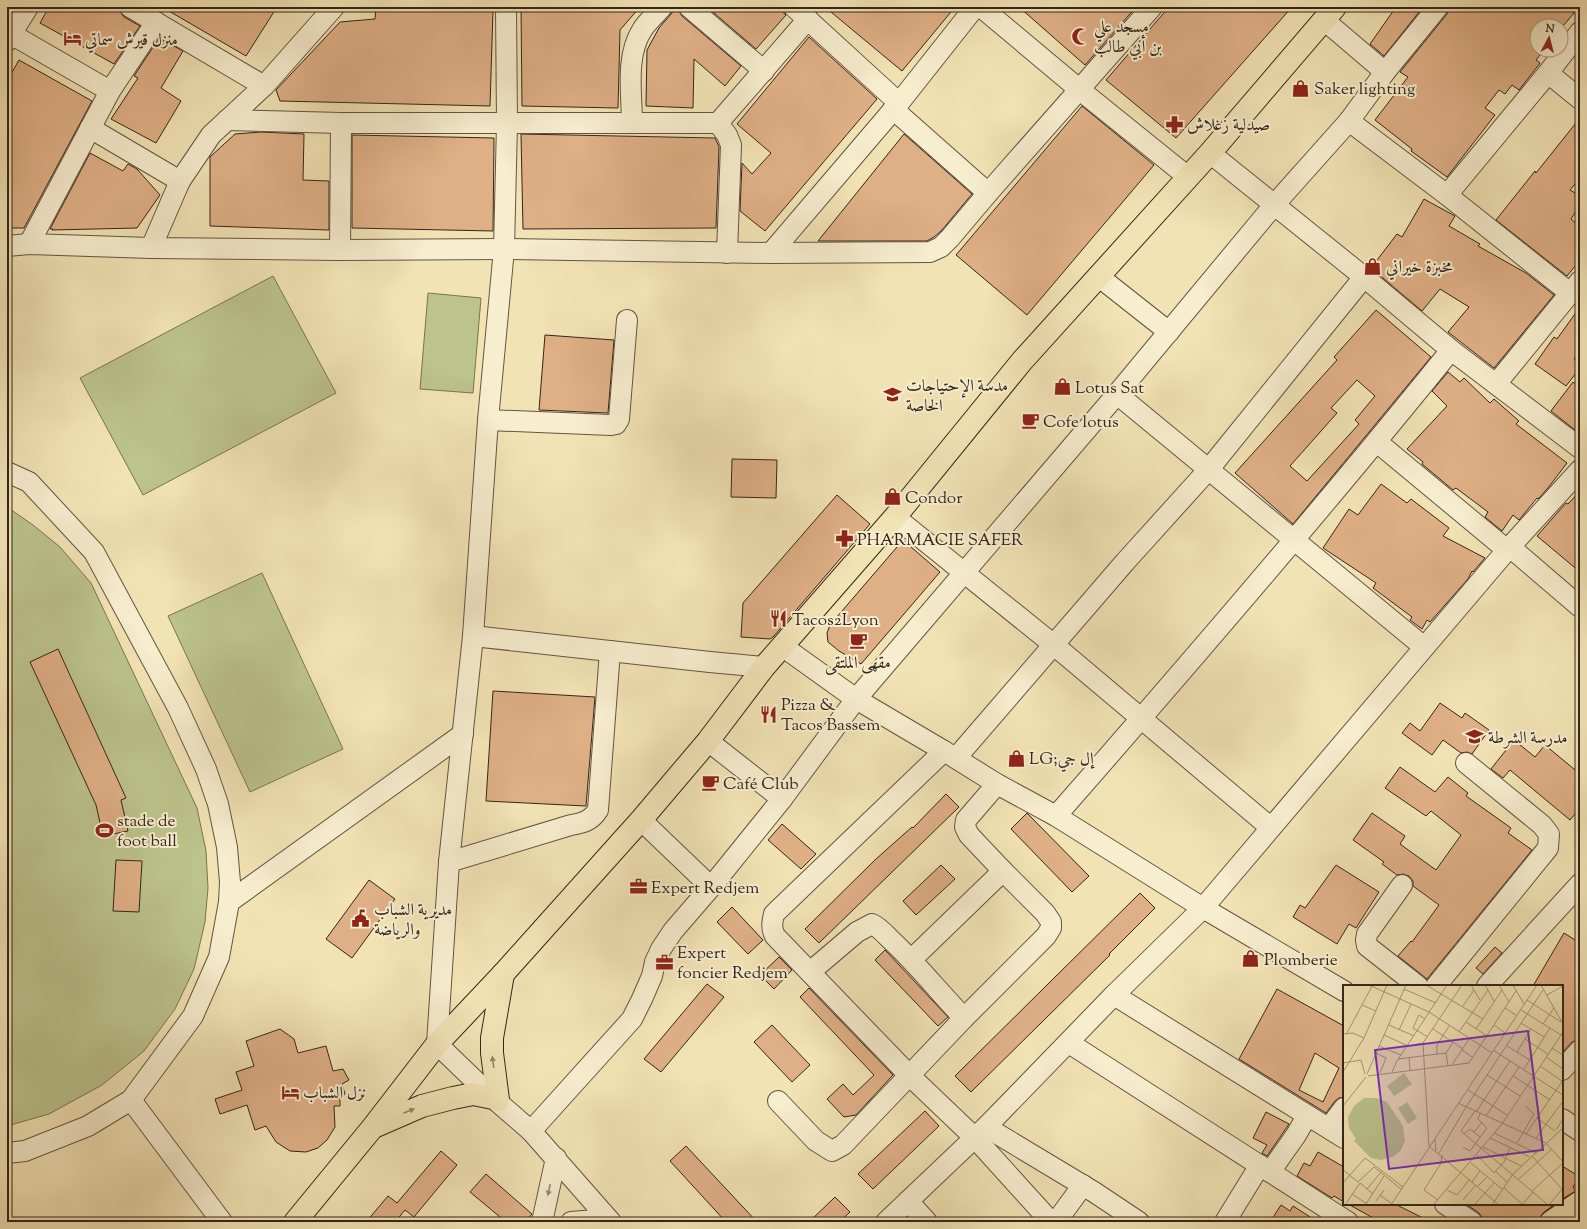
<svg xmlns="http://www.w3.org/2000/svg" width="1587" height="1229" font-family="'Sorts Mill Goudy',Amiri,serif">
	<style>
		.green { fill: #bcc38c; stroke: #787454 }
		.building { fill: #dfaf86; stroke: #34251b; fill-rule: evenodd }
		.lines { fill: none; stroke-linecap: round; stroke-linejoin: round }
		.minor-casing { stroke: #645442; stroke-width: 22 }
		.major-casing { stroke: #34251b; stroke-width: 24 }
		.minor { stroke: #f7edcf; stroke-width: 20 }
		.major { stroke: #f2e3b5; stroke-width: 22 }
		.oneway { fill: #938468 }
		.oneway2 { fill: #968975 }
		.labels { text-anchor: middle; stroke-width: 4; stroke-linejoin: round; paint-order: stroke }
		.poi-label { font-size: 17px; fill: #34251b; stroke: #f7edcf; text-anchor: start }
		.inset-road { fill: none; stroke: #a69777; stroke-width: 1 }
		.view { fill: #7b2cbf; fill-opacity: 0.15; stroke: #7b2cbf; stroke-width: 2 }
		.inset-edge { fill: none; stroke: #34251b; stroke-width: 2 }
	</style>
	<rect width="100%" height="100%" fill="#f2e3b5"/>
	<filter id="stains"><feTurbulence type="fractalNoise" baseFrequency=".005" numOctaves="4"/><feColorMatrix values="0 0 0 0 .2 0 0 0 0 .09 0 0 0 0 .02 0 0 0 .5 -.17"/></filter>
	<radialGradient id="worn" r=".72"><stop offset=".6" stop-color="#630" stop-opacity="0"/><stop offset="1" stop-color="#630" stop-opacity=".3"/></radialGradient>
	<!-- green -->
	<g class="green">
		<polygon points="273,276 336,393 143,495 80,378"/>
		<polygon points="428,293 481,298 473,393 420,389"/>
		<polygon points="7,507 33,525 60,547 91,583 197,808 206,851 208,888 205,922 194,969 175,1009 144,1051 102,1085 49,1114 7,1126"/>
		<polygon points="262,573 343,749 250,792 168,616"/>
	</g>
	<!-- building -->
	<g class="building">
		<polygon points="49,7 114,7 119,10 124,17 140,26 114,64 40,23"/>
		<polygon points="162,7 277,7 246,56"/>
		<polygon points="376,7 493,10 490,106 280,101 276,90 340,22 375,19"/>
		<polygon points="521,7 640,7 620,30 618,108 522,106"/>
		<polygon points="677,7 682,16 741,66 725,86 694,59 693,108 646,106 647,50 659,28"/>
		<polygon points="707,7 777,7 786,15 756,49"/>
		<polygon points="825,7 955,7 902,71"/>
		<polygon points="1019,7 1136,7 1085,65"/>
		<polygon points="1169,7 1292,7 1176,138 1106,80"/>
		<polygon points="1396,7 1423,7 1384,56 1370,44"/>
		<polygon points="1449,7 1579,7 1563,26 1537,26 1537,50 1544,50 1536,60 1540,63 1519,90 1512,85 1505,94 1499,90 1485,108 1495,115 1447,177 1411,151 1412,149 1375,120 1408,77 1400,72 1447,14"/>
		<polygon points="809,37 877,99 765,231 740,211 742,163 752,174 771,153 737,124"/>
		<polygon points="159,38 183,51 161,88 181,101 156,143 111,119 138,78 134,76"/>
		<polygon points="19,60 92,101 24,228 7,228 7,81"/>
		<polygon points="1082,106 1154,165 1027,315 956,255"/>
		<polygon points="1580,118 1580,178 1570,190 1580,196 1580,205 1571,219 1580,227 1580,260 1567,276 1496,220 1535,171 1536,173"/>
		<polygon points="261,132 304,134 303,180 329,181 329,230 210,226 210,157 235,134"/>
		<polygon points="521,134 715,138 719,147 716,228 523,229"/>
		<polygon points="904,134 972,194 942,230 934,237 927,241 818,241"/>
		<polygon points="352,135 494,138 493,231 352,228"/>
		<polygon points="90,153 123,171 128,164 137,169 160,195 137,228 52,230 53,229 50,229"/>
		<polygon points="1424,199 1455,216 1449,226 1480,244 1478,246 1526,273 1554,295 1494,368 1448,332 1469,307 1440,289 1422,311 1371,268 1397,234 1402,237"/>
		<polygon points="1580,307 1580,352 1574,359 1580,363 1580,368 1566,386 1535,364 1554,337 1557,339"/>
		<path d="M 1376,310 L 1431,357 L 1293,524 L 1235,473 L 1337,360 L 1334,357 ZM 1357,380 L 1375,396 L 1355,420 L 1359,424 L 1307,481 L 1290,466 L 1337,413 L 1331,408 Z"/>
		<polygon points="545,335 614,340 608,413 539,410"/>
		<polygon points="1448,372 1460,382 1464,378 1490,403 1494,399 1519,421 1516,424 1567,463 1548,488 1538,499 1537,498 1519,520 1513,515 1502,531 1485,517 1488,512 1456,488 1453,490 1422,464 1423,462 1407,449 1447,406 1432,391"/>
		<polygon points="1573,382 1580,388 1580,434 1551,411"/>
		<polygon points="732,459 777,460 776,498 731,497"/>
		<polygon points="1381,484 1407,503 1411,499 1449,528 1443,536 1485,558 1473,572 1472,571 1468,579 1430,622 1427,620 1422,629 1410,620 1412,617 1373,588 1376,583 1323,548 1349,509 1358,515"/>
		<polygon points="1580,491 1580,572 1537,536 1566,503 1568,504"/>
		<polygon points="837,495 870,524 773,637 770,639 741,637 743,603"/>
		<polygon points="903,540 940,572 861,664 839,651 828,642 827,633 830,625"/>
		<polygon points="58,649 126,798 121,800 128,831 103,836 96,805 30,662"/>
		<polygon points="493,691 595,697 586,806 486,801"/>
		<polygon points="1440,703 1462,718 1465,713 1489,730 1472,754 1467,752 1461,753 1443,740 1432,755 1402,733 1410,723 1420,731"/>
		<polygon points="1514,740 1535,757 1545,745 1580,774 1580,808 1570,820 1510,770 1503,778 1491,769"/>
		<polygon points="1400,767 1435,792 1448,777 1468,793 1466,796 1511,828 1508,833 1532,850 1427,979 1398,956 1411,941 1412,942 1439,905 1413,886 1413,881 1409,876 1403,874 1397,875 1382,864 1384,862 1353,840 1372,813 1405,836 1400,844 1436,870 1461,835 1431,811 1426,816 1385,788"/>
		<polygon points="946,794 959,807 819,943 805,929 876,859 912,827 913,828"/>
		<polygon points="1027,813 1089,876 1072,892 1011,829"/>
		<polygon points="782,824 816,854 801,869 768,840"/>
		<polygon points="116,860 142,861 139,912 113,911"/>
		<polygon points="941,865 955,879 916,915 903,901"/>
		<polygon points="1336,865 1379,892 1356,928 1349,924 1337,944 1293,917 1300,905 1305,908"/>
		<polygon points="369,880 395,899 352,958 326,939"/>
		<polygon points="1140,893 1155,908 1109,954 1110,955 971,1092 955,1076"/>
		<polygon points="732,907 763,940 748,954 717,922"/>
		<polygon points="1564,933 1580,943 1580,1039 1572,1042 1562,1053 1562,986 1533,986"/>
		<polygon points="1495,947 1502,953 1483,974 1476,968"/>
		<polygon points="885,950 948,1017 938,1026 875,960"/>
		<polygon points="779,957 792,970 774,989 760,975"/>
		<polygon points="707,984 724,997 661,1072 644,1059"/>
		<polygon points="809,988 893,1075 856,1115 844,1117 827,1099 843,1084 853,1095 874,1075 800,997"/>
		<path d="M 1277,989 L 1344,1026 L 1344,1097 L 1339,1098 L 1335,1101 L 1326,1113 L 1239,1059 ZM 1315,1053 L 1339,1068 L 1323,1102 L 1299,1090 Z"/>
		<polygon points="772,1025 810,1065 792,1082 754,1042"/>
		<polygon points="280,1029 294,1039 298,1053 326,1046 333,1071 343,1069 349,1080 342,1084 345,1094 340,1098 340,1106 334,1106 335,1127 327,1140 318,1148 306,1152 290,1151 276,1142 266,1126 255,1130 247,1105 220,1114 215,1099 242,1090 236,1072 254,1066 246,1041"/>
		<polygon points="925,1111 939,1126 873,1189 858,1174"/>
		<polygon points="1266,1112 1289,1124 1267,1156 1262,1153 1267,1145 1253,1138"/>
		<polygon points="686,1146 757,1222 726,1222 670,1161"/>
		<polygon points="441,1151 457,1165 414,1217 405,1210 395,1222 366,1222 388,1196 397,1203"/>
		<polygon points="1318,1152 1344,1167 1344,1202 1334,1196 1332,1198 1297,1176 1304,1163 1310,1166"/>
		<polygon points="1562,1166 1580,1177 1573,1187 1576,1191 1562,1199"/>
		<polygon points="486,1174 532,1214 525,1222 506,1222 470,1192"/>
		<polygon points="835,1197 850,1212 839,1222 809,1222"/>
		<polygon points="1348,1204 1395,1204 1431,1222 1373,1222 1375,1219"/>
		<polygon points="1466,1204 1555,1204 1544,1212 1537,1222 1483,1222 1482,1217 1479,1213"/>
		<polygon points="1281,1205 1290,1211 1293,1206 1318,1222 1270,1222"/>
	</g>
	<g class="lines">
		<defs>
			<g id="minor">
				<polyline points="130,7 264,86"/>
				<polyline points="506,7 507,124 504,249 488,420 473,636 449,862 437,1044 493,1098 531,1131 611,1222"/>
				<polyline points="689,7 764,71"/>
				<polyline points="794,7 899,103"/>
				<polyline points="981,7 1080,90 1188,177"/>
				<polyline points="1324,20 1385,72"/>
				<polyline points="1580,32 1548,73 1580,99"/>
				<polyline points="11,34 110,91 29,244"/>
				<polyline points="7,41 28,7"/>
				<polyline points="110,91 156,22"/>
				<polyline points="893,109 988,193"/>
				<polyline points="227,120 341,123 718,123 808,19"/>
				<polyline points="1349,121 1447,195 1570,293"/>
				<path d="M 632,123 C 632,94 625,57 642,30 C 647,22 656,14 662,7"/>
				<polyline points="718,123 727,135 731,145 727,253"/>
				<polyline points="90,128 180,181"/>
				<polyline points="1210,153 1364,277 1451,350 1580,448"/>
				<polyline points="1447,195 1548,73"/>
				<polyline points="7,246 29,244 151,248 340,250 504,249 771,253 930,252 941,247 950,238 988,193 1152,7"/>
				<polyline points="151,248 180,181 211,135 264,86 334,7"/>
				<polyline points="340,250 341,123"/>
				<polyline points="771,253 899,103 975,7"/>
				<polyline points="1098,276 1169,332"/>
				<polyline points="1496,384 1580,281"/>
				<polyline points="1117,394 1424,647"/>
				<polyline points="488,420 611,425 616,424 619,419 627,320"/>
				<polyline points="1377,442 1507,550"/>
				<polyline points="7,472 29,482 94,552 178,708 206,769 218,804 227,847 230,882 229,902 219,957 193,1016 131,1100 88,1126 25,1151 7,1153"/>
				<polyline points="895,517 1054,645 1270,827"/>
				<polyline points="1510,547 1580,607"/>
				<polyline points="473,636 710,662 764,667"/>
				<polyline points="782,646 856,699 944,751 997,784 1056,816 1203,908 1344,991"/>
				<polyline points="708,741 782,799"/>
				<path d="M 944,751 L 774,914 C 772,923 771,928 775,936 L 909,1075 L 975,1138 L 1051,1222"/>
				<polyline points="956,758 1125,562 1209,469 1364,277"/>
				<path d="M 1056,816 C 1190,663 1323,509 1451,350"/>
				<polyline points="641,820 711,887"/>
				<path d="M 449,862 L 571,825 C 583,823 591,821 598,810 L 610,651"/>
				<polyline points="1402,885 1367,934 1366,940 1367,946 1418,986"/>
				<polyline points="229,902 463,734"/>
				<polyline points="912,959 1003,871"/>
				<path d="M 810,972 L 857,932 L 872,924 C 879,927 885,934 891,940 C 917,964 939,992 964,1018"/>
				<polyline points="1436,986 1548,848 1549,834 1542,825 1466,763"/>
				<polyline points="1487,986 1580,884"/>
				<polyline points="1114,995 1344,1138"/>
				<polyline points="1069,1043 1348,1222"/>
				<polyline points="1562,1070 1580,1050"/>
				<polyline points="131,1100 222,1222"/>
				<polyline points="778,1101 816,1141 832,1151 843,1145 964,1018 1046,936 1051,928 1051,922 1045,913 1003,871 969,835 965,827 966,820 997,784"/>
				<polyline points="1562,1119 1580,1131"/>
				<polyline points="986,1127 1094,1192 1139,1222"/>
				<polyline points="1329,1128 1344,1108"/>
				<polyline points="531,1131 632,1019 642,999 652,976 655,962 661,949 673,931 711,887 782,799 856,699 1117,394 1274,205 1349,121 1385,72 1438,7"/>
				<polyline points="1270,1172 1296,1135 1307,1116"/>
				<polyline points="908,1201 927,1222"/>
				<polyline points="1445,1204 1472,1222"/>
				<polyline points="542,1222 556,1158"/>
				<polyline points="571,1222 608,1219"/>
				<polyline points="886,1222 986,1127 1114,995 1203,908 1507,550 1580,470"/>
				<polyline points="1056,1222 1083,1185"/>
				<polyline points="1225,1222 1260,1165"/>
			</g>
			<g id="major">
				<polyline points="498,1100 492,1053 492,1038 503,974"/>
				<polyline points="376,1126 422,1106 453,1098 473,1094 493,1098"/>
				<polyline points="295,1222 373,1127 437,1044 503,974 641,820 708,741 764,667 895,517 1022,361 1210,153 1335,7"/>
				<polyline points="1551,1222 1580,1202"/>
			</g>
		</defs>
		<!-- minor casing -->
		<use href="#minor" class="minor-casing"/>
		<!-- major casing -->
		<use href="#major" class="major-casing"/>
		<!-- minor -->
		<use href="#minor" class="minor"/>
		<!-- major -->
		<use href="#major" class="major"/>
	</g>
	<!-- one-way arrows -->
	<defs><path id="oneway-solid" d="M-6-.8H1V-3.2L6.5 0L1 3.2V.8H-6Z"/></defs>
	<g class="oneway">
		<use href="#oneway-solid" transform="translate(493 1062) rotate(-98)"/>
		<use href="#oneway-solid" transform="translate(409 1111) rotate(-23)"/>
	</g>
	<use class="oneway2" href="#oneway-solid" transform="translate(549 1190) rotate(102)"/>
	<!-- icons -->
	<defs>
		<symbol id="mosque-bare" viewBox="-9 -9 18 18"><path d="M3.5-4.9A6 6 0 1 0 3.5 4.9A5 5 0 1 1 3.5-4.9Z" fill="#8f2418" stroke="#f7edcf" stroke-width="2.5" paint-order="stroke"/></symbol>
		<symbol id="hotel-bare" viewBox="-9 -9 18 18"><path d="M-6-4.5h1.5V1H6V5H4.5V3h-9V5H-6ZM-4 0a1.8 1.8 0 1 1 3.6 0ZM.5 0V-2.5h3Q6-2.5 6 0Z" fill="#8f2418" stroke="#f7edcf" stroke-width="2.5" paint-order="stroke"/></symbol>
		<symbol id="shop-bare" viewBox="-9 -9 18 18"><path d="M-5-2.5h2.3a2.7 3.5 0 0 1 5.4 0H5L5.5 6h-11ZM-1.5-2.5h3a1.5 2.3 0 0 0-3 0Z" fill="#8f2418" stroke="#f7edcf" stroke-width="2.5" paint-order="stroke"/></symbol>
		<symbol id="pharmacy-bare" viewBox="-9 -9 18 18"><path d="M-2-6h4v4h4v4h-4v4h-4v-4h-4v-4h4Z" fill="#8f2418" stroke="#f7edcf" stroke-width="2.5" paint-order="stroke"/></symbol>
		<symbol id="school-bare" viewBox="-9 -9 18 18"><path d="M0-5L7-2L0 1L-7-2ZM-4 1L0 2.5L4 1V4Q0 6-4 4Z" fill="#8f2418" stroke="#f7edcf" stroke-width="2.5" paint-order="stroke"/></symbol>
		<symbol id="cafe-bare" viewBox="-9 -9 18 18"><path d="M-5.5-4.5H6V0H3Q3 3.5 0 3.5H-2.5Q-5.5 3.5-5.5 0ZM3-3.2v2h1.7v-2ZM-6 4.5H4V6H-6Z" fill="#8f2418" stroke="#f7edcf" stroke-width="2.5" paint-order="stroke"/></symbol>
		<symbol id="restaurant-bare" viewBox="-9 -9 18 18"><path d="M-5-6h1v4h1v-4h1v4h1v-4h1v5L-1.5 .5V6h-2V.5L-5-1ZM5-6V6H3V1.5H1.5Q1.5-4 5-6Z" fill="#8f2418" stroke="#f7edcf" stroke-width="2.5" paint-order="stroke"/></symbol>
		<symbol id="university-bare" viewBox="-9 -9 18 18"><path d="M0-5L7-2L0 1L-7-2ZM-4 1L0 2.5L4 1V4Q0 6-4 4Z" fill="#8f2418" stroke="#f7edcf" stroke-width="2.5" paint-order="stroke"/></symbol>
		<symbol id="stadium-bare" viewBox="-9 -9 18 18"><path d="M0-5a6.5 5 0 1 0 0 10a6.5 5 0 1 0 0-10ZM-3.5-1.8h7v3.6h-7Z" fill="#8f2418" stroke="#f7edcf" stroke-width="2.5" paint-order="stroke"/></symbol>
		<symbol id="office-bare" viewBox="-9 -9 18 18"><path d="M-6-3h4V-5.5h4V-3h4V5H-6ZM-1-4.5V-3h2v-1.5ZM-6 0V1H6V0Z" fill="#8f2418" stroke="#f7edcf" stroke-width="2.5" paint-order="stroke"/></symbol>
		<symbol id="civic-bare" viewBox="-9 -9 18 18"><path d="M-.6-6.5H3V-4.5H.6V-3L4-1V1h2V6H-6V1h2V-1L-.6-3ZM-1.2 2.5V6h2.4V2.5Z" fill="#8f2418" stroke="#f7edcf" stroke-width="2.5" paint-order="stroke"/></symbol>
	</defs>
	<g fill-rule="evenodd">
		<use href="#mosque-bare" x="1068" y="24" width="25" height="25"/>
		<use href="#hotel-bare" x="60" y="26" width="25" height="25"/>
		<use href="#shop-bare" x="1288" y="76" width="25" height="25"/>
		<use href="#pharmacy-bare" x="1162" y="112" width="25" height="25"/>
		<use href="#shop-bare" x="1360" y="254" width="25" height="25"/>
		<use href="#shop-bare" x="1050" y="374" width="25" height="25"/>
		<use href="#school-bare" x="880" y="382" width="25" height="25"/>
		<use href="#cafe-bare" x="1018" y="408" width="25" height="25"/>
		<use href="#shop-bare" x="880" y="484" width="25" height="25"/>
		<use href="#pharmacy-bare" x="832" y="526" width="25" height="25"/>
		<use href="#restaurant-bare" x="766" y="606" width="25" height="25"/>
		<use href="#cafe-bare" x="846" y="628" width="25" height="25"/>
		<use href="#restaurant-bare" x="756" y="702" width="25" height="25"/>
		<use href="#university-bare" x="1462" y="724" width="25" height="25"/>
		<use href="#shop-bare" x="1004" y="746" width="25" height="25"/>
		<use href="#cafe-bare" x="698" y="770" width="25" height="25"/>
		<use href="#stadium-bare" x="92" y="818" width="25" height="25"/>
		<use href="#office-bare" x="626" y="874" width="25" height="25"/>
		<use href="#civic-bare" x="348" y="906" width="25" height="25"/>
		<use href="#shop-bare" x="1238" y="946" width="25" height="25"/>
		<use href="#office-bare" x="652" y="950" width="25" height="25"/>
		<use href="#hotel-bare" x="278" y="1080" width="25" height="25"/>
	</g>
	<g class="labels">
		<!-- poi labels -->
		<g class="poi-label">
			<text x="1094" y="32">مسجد علي<tspan x="1094" dy="20">بن أبي طالب</tspan></text>
			<text x="85" y="45">منزل قيرش سماتي</text>
			<text x="1314" y="94">Saker lighting</text>
			<text x="1187" y="130">صيدلية زغلاش</text>
			<text x="1386" y="272">مخبزة خيراني</text>
			<text x="906" y="391">مدسة الإحتياجات<tspan x="906" dy="20">الخاصة</tspan></text>
			<text x="1075" y="393">Lotus Sat</text>
			<text x="1043" y="427">Cofe lotus</text>
			<text x="905" y="503">Condor</text>
			<text x="857" y="545">PHARMACIE SAFER</text>
			<text x="792" y="625">Tacos2Lyon</text>
			<text x="858" y="668" text-anchor="middle">مقهى الملتقى</text>
			<text x="781" y="710">Pizza &amp;<tspan x="781" dy="20">Tacos Bassem</tspan></text>
			<text x="1488" y="743">مدرسة الشرطة</text>
			<text x="1029" y="764">LG;إل جي</text>
			<text x="723" y="789">Café Club</text>
			<text x="117" y="826">stade de<tspan x="117" dy="20">foot ball</tspan></text>
			<text x="651" y="893">Expert Redjem</text>
			<text x="374" y="915">مديرية الشباب<tspan x="374" dy="20">والرياضة</tspan></text>
			<text x="677" y="958">Expert<tspan x="677" dy="20">foncier Redjem</tspan></text>
			<text x="1264" y="965">Plomberie</text>
			<text x="303" y="1098">نزل الشباب</text>
		</g>
	</g>
	<!-- overview -->
	<g transform="translate(1343 985)">
		<rect width="220" height="220" fill="#f2e3b5"/>
		<path d="M 61,88 L 69,99 L 51,111 L 44,101 ZM 21,113 L 33,113 L 44,117 L 60,141 L 62,156 L 58,165 L 50,172 L 38,175 L 28,173 L 11,156 L 13,154 L 6,143 L 5,132 L 11,121 ZM 64,117 L 74,133 L 65,139 L 55,123 Z" fill="#bcc38c"/>
		<path class="inset-road" d="M 26,0 L 86,27 L 149,68M 83,0 L 140,34M 119,0 L 80,58 L 86,161 L 156,220M 128,0 L 137,15M 142,0 L 151,16M 156,0 L 166,17M 170,0 L 181,19M 198,0 L 220,39M 61,4 L 93,18M 204,10 L 220,1M 184,15 L 218,37M 19,20 L 33,26M 120,21 L 131,5M 162,23 L 173,30M 178,25 L 218,50M 82,34 L 76,30 L 70,43 L 85,52M 123,37 L 144,51M 178,38 L 201,52M 200,39 L 211,23M 46,40 L 71,51M 151,40 L 162,48M 90,44 L 120,64M 133,44 L 159,5M 188,44 L 182,54 L 205,69M 56,45 L 68,19M 116,47 L 145,5M 4,48 L 29,1M 0,49 L 10,48 L 21,53M 41,50 L 65,61 L 80,58M 36,61 L 58,70M 164,61 L 187,75M 209,63 L 220,70M 119,65 L 129,72M 150,65 L 220,110M 174,67 L 182,54M 33,68 L 43,73 L 37,88M 103,68 L 105,81M 94,69 L 94,60 L 106,41M 203,72 L 220,84M 66,73 L 67,85M 55,74 L 103,68 L 110,57M 0,78 L 18,75 L 22,89M 109,80 L 126,54M 197,81 L 219,96M 181,84 L 207,43M 0,87 L 21,53 L 44,0M 49,87 L 54,76 L 104,0M 24,89 L 63,0M 144,90 L 177,111M 25,91 L 126,78 L 173,6M 170,91 L 184,100M 184,100 L 207,115M 125,105 L 164,130M 115,118 L 203,158 L 220,177M 0,121 L 23,92M 132,126 L 118,146 L 205,220M 133,127 L 167,76M 143,131 L 176,82M 194,133 L 212,146M 213,145 L 220,134M 131,147 L 139,137M 151,148 L 193,168M 121,149 L 127,144 L 137,152M 183,149 L 220,95M 147,153 L 187,172M 193,153 L 220,116M 92,154 L 93,166M 174,158 L 191,129 L 182,121M 120,162 L 127,166 L 144,143 L 135,134 L 137,129M 140,162 L 178,181M 96,168 L 123,122 L 200,5M 134,170 L 151,188 L 161,177 L 167,163M 189,171 L 219,204M 128,178 L 159,204M 0,185 L 15,197 L 31,182 L 58,204M 152,186 L 164,197M 176,194 L 209,164M 129,197 L 137,186M 0,198 L 22,173 L 60,202M 17,198 L 30,209M 135,201 L 144,192M 161,203 L 180,220M 24,204 L 38,187M 104,205 L 114,210 L 127,194M 189,206 L 220,178M 9,209 L 24,219M 37,210 L 49,219M 95,215 L 81,205 L 98,178 L 99,170M 120,215 L 133,200M 33,216 L 41,205M 23,219 L 41,191M 132,219 L 151,198M 180,219 L 190,207M 2,220 L 17,198M 48,220 L 194,0M 90,220 L 159,139 L 220,47M 149,220 L 170,189 L 220,143M 206,220 L 220,203"/>
		<path class="view" d="M 185,46 L 200,165 L 46,184 L 32,65 Z"/>
		<rect width="220" height="220" class="inset-edge"/>
	</g>
	<!-- margin -->
	<rect width="1587" height="1229" fill="none" stroke="#f2e3b5" stroke-width="24"/>
	<rect x="8" y="8" width="1571" height="1213" fill="none" stroke="#34251b" stroke-width="2"/>
	<rect x="12" y="12" width="1563" height="1205" fill="none" stroke="#34251b"/>
	<!-- north arrow -->
	<g transform="translate(1549 38) rotate(7)"><circle r="19" fill="#f7edcf" stroke="#a99d87"/>
	<path d="M0-3L7 15L0 10L-7 15Z" fill="#8f2418"/>
	<text y="-6" font-size="11" font-weight="bold" text-anchor="middle" fill="#34251b">N</text>
	</g>
	<rect width="100%" height="100%" filter="url(#stains)"/>
	<rect width="100%" height="100%" fill="url(#worn)"/>
</svg>
